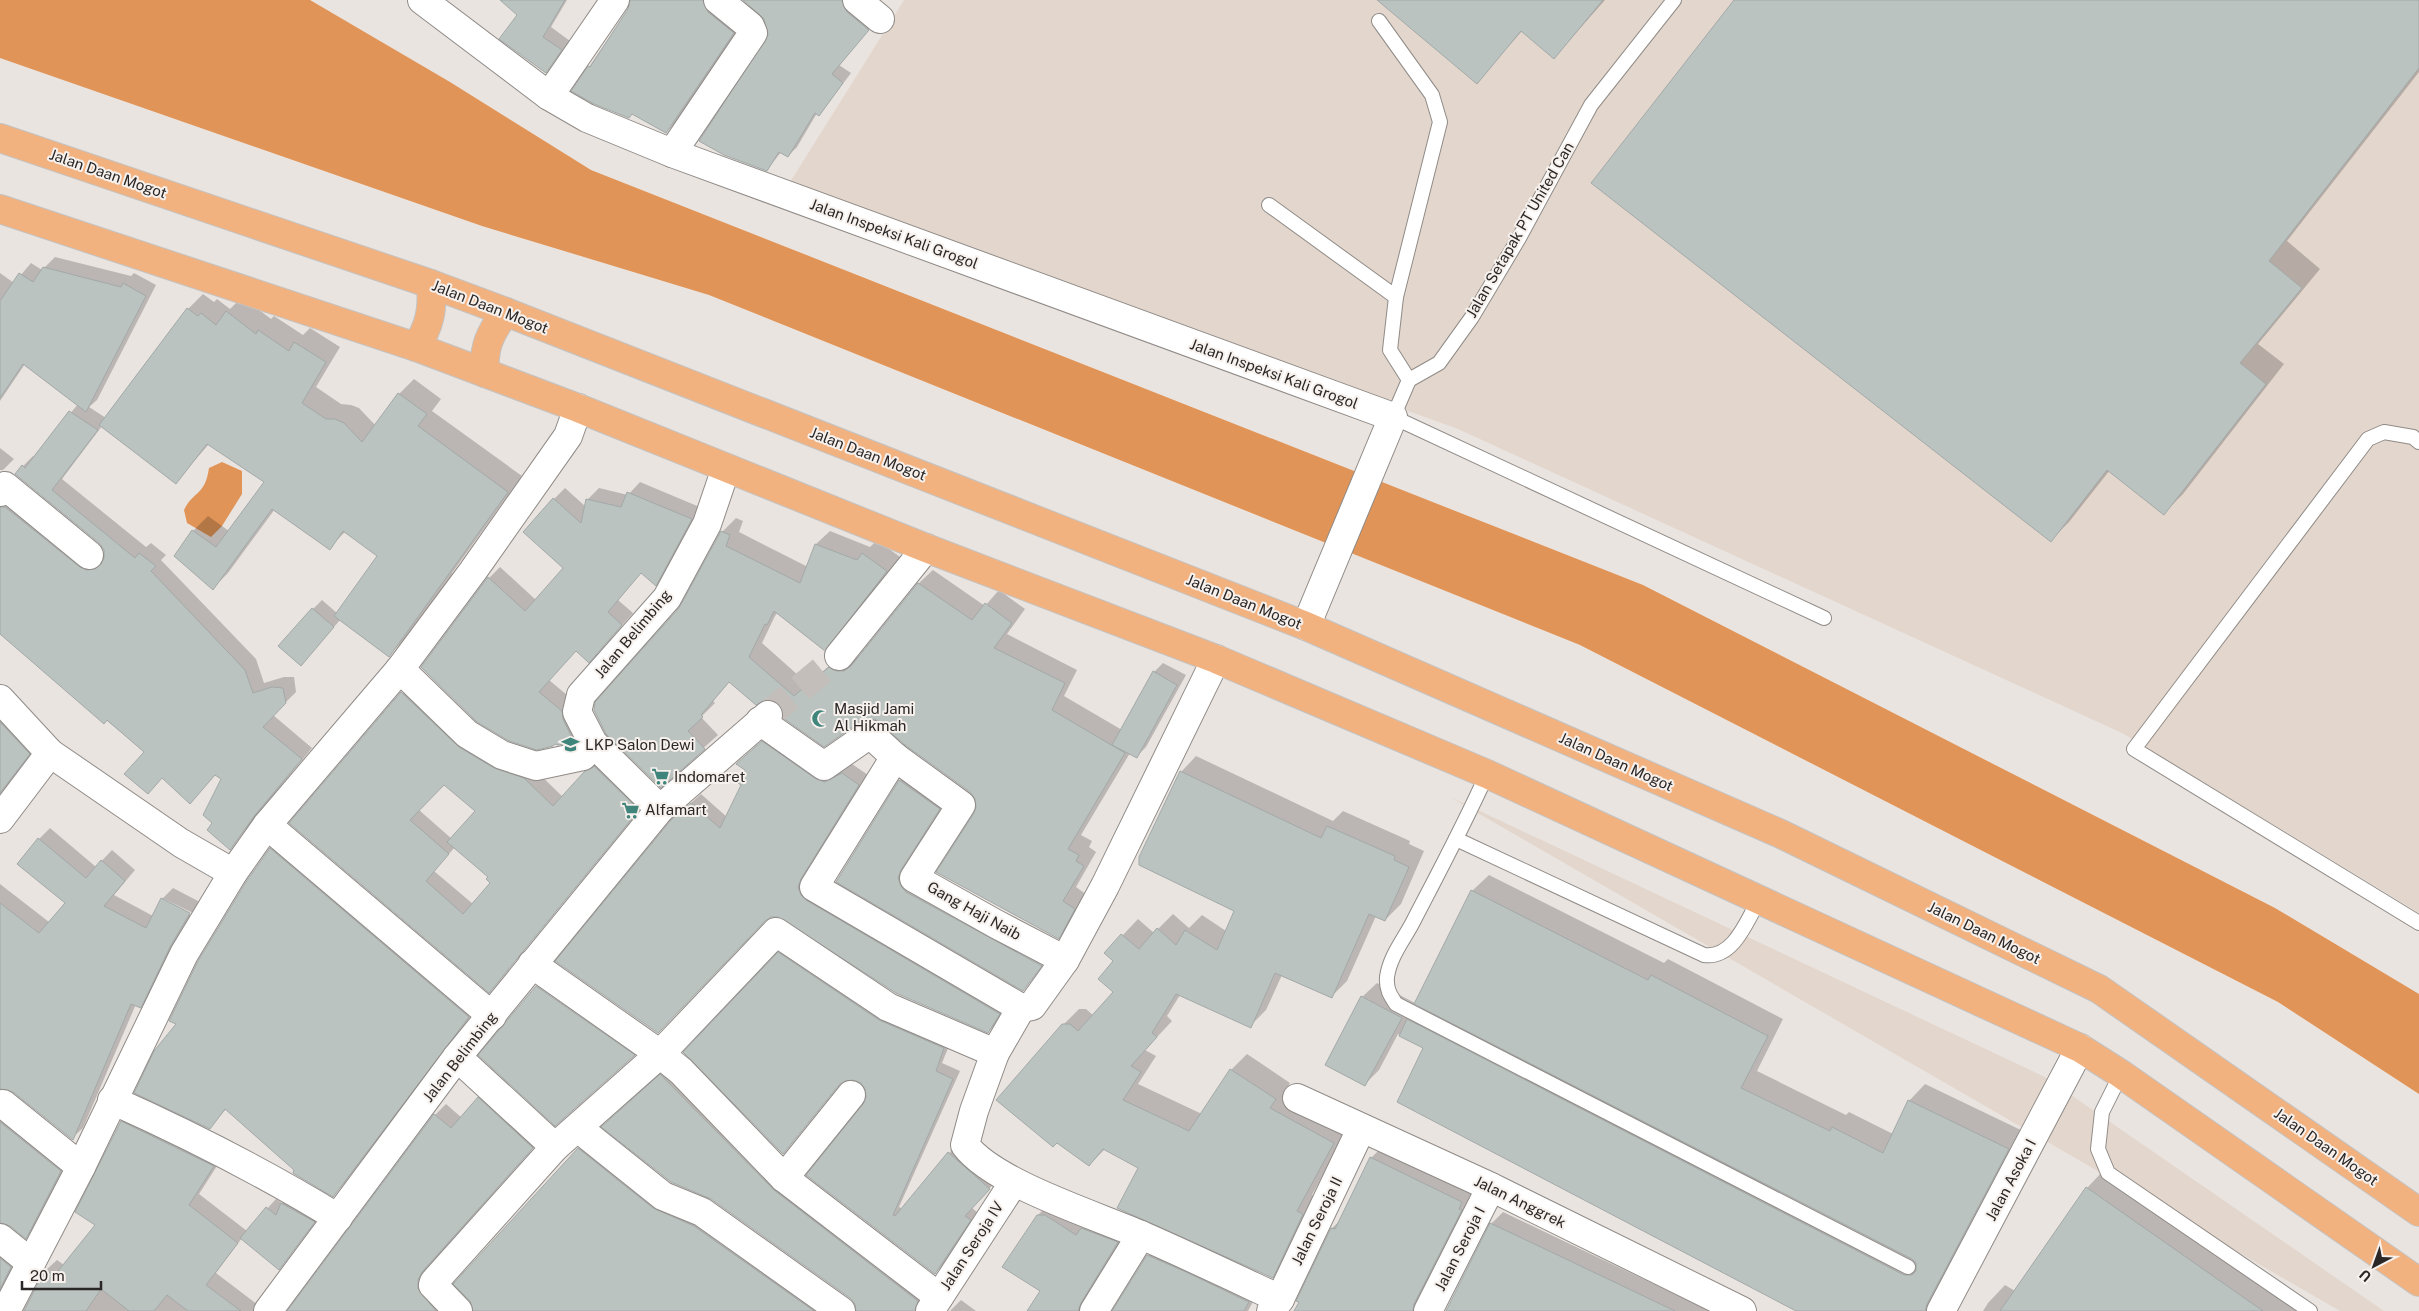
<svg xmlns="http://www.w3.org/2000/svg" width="2419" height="1311" font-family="'Public Sans',sans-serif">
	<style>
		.built { fill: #e3d6cd }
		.water { fill: #e09457 }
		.shadow { fill: #0003; fill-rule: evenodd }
		.building { fill: #bbc3c1; stroke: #a2a9a8; fill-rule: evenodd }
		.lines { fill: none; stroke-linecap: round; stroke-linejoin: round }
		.street-tunnel { stroke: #c4bebb; stroke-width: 28; stroke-dasharray: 28 14; stroke-linecap: butt }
		.lane-casing { stroke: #908b87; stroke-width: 16 }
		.street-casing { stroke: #908b87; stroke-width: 30 }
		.highway-casing { stroke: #c3c3c2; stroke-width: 30 }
		.lane { stroke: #fff; stroke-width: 14 }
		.street { stroke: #fff; stroke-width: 28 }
		.highway { stroke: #f2b280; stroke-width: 28 }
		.labels { text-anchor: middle; stroke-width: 4; stroke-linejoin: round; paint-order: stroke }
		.street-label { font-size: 15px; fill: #2a2726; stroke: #f7f1ed }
		.poi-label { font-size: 15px; fill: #2a2726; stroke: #f7f1ed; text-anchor: start }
	</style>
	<rect width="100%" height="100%" fill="#eae4e0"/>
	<!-- built -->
	<g class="built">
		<polygon points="904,0 2419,0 2419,913 2124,734 1458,429 787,187"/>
		<polygon points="1450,797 2045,1077 2384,1311 2340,1311"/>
	</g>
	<!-- water -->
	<g class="water">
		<polygon points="0,0 310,0 450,82 591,170 1643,585 2275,908 2419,994 2419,1094 2278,1002 1580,645 709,295 482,226 0,58"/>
		<path d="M 222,462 L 242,471 L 242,494 L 222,526 L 211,537 L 187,523 L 184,510 C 194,490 205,496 209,468 Z"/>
	</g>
	<!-- shadow -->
	<g class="shadow">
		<polygon points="502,0 567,0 551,27 570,41 546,71 519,15"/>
		<polygon points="632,0 715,0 742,24 675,123 666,132 589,67 629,9"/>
		<polygon points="745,0 854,0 877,20 839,65 851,73 827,105 818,114 817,113 797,147 788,156 781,152 767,170 770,35 769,26 761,13"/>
		<polygon points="1379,0 1605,0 1554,58 1522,31 1477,82"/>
		<polygon points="1735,0 2419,0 2419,72 2287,241 2320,269 2258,344 2284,364 2183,494 2164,513 2110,470 2069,522 2050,541"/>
		<polygon points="55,257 131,276 134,273 156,285 97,400 89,407 106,418 188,309 203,294 214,302 217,299 230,309 242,297 271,319 274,316 303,335 310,328 340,347 316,387 341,404 351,405 359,408 376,426 399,394 414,379 441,399 432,411 522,476 452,573 453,575 404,640 389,655 341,619 310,654 313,609 322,600 337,613 379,556 346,531 329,548 275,509 228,573 213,588 193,531 208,516 229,531 266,481 209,444 176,482 102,426 62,479 146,547 151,543 166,555 161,560 256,659 264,683 284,677 294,677 296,692 273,715 312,748 230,848 214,823 222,778 216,774 190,802 145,752 0,633 0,492 98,560 105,559 105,549 23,466 33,456 35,457 78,404 25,364 0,401 0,273 14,283 31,263 42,270"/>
		<polygon points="0,448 14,459 3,470 0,470"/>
		<polygon points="640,482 702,508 667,573 656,584 642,572 618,600 633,613 600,650 576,650 549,680 573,700 584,730 574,741 558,744 489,578 500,567 536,600 565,568 554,499 565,488 586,507 588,499 599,488 628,495"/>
		<polygon points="736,518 743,521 739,532 808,567 816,544 830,531 870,547 877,540 900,557 838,635 825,649 778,612 775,616 762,643 808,684 843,654 851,658 860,657 919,583 933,570 985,606 999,590 1025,609 1007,634 1077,670 1064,696 1122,730 1154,672 1163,663 1186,675 1146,747 1137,756 1130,753 1081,835 1092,841 1089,847 1096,852 1076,887 1087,895 1072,924 1058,937 975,814 978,807 976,798 971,791 875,718 784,711 780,704 774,699 730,681 713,701 715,703 701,717 718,735 661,786 680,609 722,532"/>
		<path d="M 412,683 L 534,769 L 563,797 L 595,762 L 648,800 L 489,991 L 291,823 ZM 444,783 L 477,811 L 452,839 L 419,810 ZM 455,847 L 489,877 L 492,883 L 473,904 L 434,871 Z"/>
		<polygon points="0,698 40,743 0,798"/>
		<polygon points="772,733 835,773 852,764 868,775 810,868 1008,1004 998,1022 988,1032 779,915 771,916 765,920 682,811 701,794 727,817 743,785 747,769 747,755"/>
		<polygon points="1196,756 1333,821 1343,811 1410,841 1409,844 1424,851 1401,904 1385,920 1376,916 1347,981 1331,997 1282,975 1266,1010 1250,1026 1180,995 1167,1016 1172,1021 1145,1050 1156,1056 1138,1084 1202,1114 1231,1070 1247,1054 1290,1083 1285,1092 1349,1127 1312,1195 1318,1198 1288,1261 1272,1277 1139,1167 1105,1149 1089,1165 1063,1025 1079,1009 1086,1009 1094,1016 1115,992 1115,961 1106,953 1138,919 1154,933 1173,914 1189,928 1202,915 1226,931 1236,910 1181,772"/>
		<polygon points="910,771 948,799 910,859 907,867 1050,956 1023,990 838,881 900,780"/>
		<polygon points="50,828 96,867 112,850 135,870 114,895 153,916 162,899 173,888 200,902 193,913 164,899 164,901 192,916 151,996 140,1006 136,1004 83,1128 72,1138 13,1091 0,1088 0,884 49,922 66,903 39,839"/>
		<polygon points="281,839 478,1007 343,1185 333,1195 296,1170 226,1109 210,1128 178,1023 271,849"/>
		<polygon points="1489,875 1664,963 1668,959 1783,1019 1757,1071 1846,1115 1849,1112 1893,1134 1909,1101 1925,1084 2025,1132 1934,1311 1800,1311 1425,1048 1398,1034 1379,1070 1365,1084 1362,997 1377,983 1415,1003 1406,1022 1422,1006 1472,891"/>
		<polygon points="787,946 951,1041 942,1063 960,1071 899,1207 903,1209 956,1145 996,1181 972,1208 977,1212 943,1265 935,1273 808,1175 864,1105 868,1097 867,1088 862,1082 853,1078 842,1081 783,1153 685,1052"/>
		<polygon points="545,978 642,1046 634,1054 537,986"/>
		<polygon points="672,1065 928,1290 930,1311 858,1311 856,1304 851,1297 614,1116"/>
		<polygon points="489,1087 543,1137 430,1265 428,1277 457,1311 289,1311 435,1115 446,1104 462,1118"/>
		<polygon points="0,1100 71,1160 36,1227 26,1237 10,1225 0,1222"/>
		<polygon points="132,1111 224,1155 199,1194 247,1231 276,1199 282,1203 292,1194 323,1212 279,1269 242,1238 216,1273 266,1311 23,1311 46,1270 57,1260 64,1265 97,1224 122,1122"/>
		<polygon points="589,1138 840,1311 474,1311 579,1149"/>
		<polygon points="1383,1146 1473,1190 1470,1197 1473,1198 1430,1311 1295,1311 1300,1302 1298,1301 1332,1228 1342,1219 1371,1158"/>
		<polygon points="2104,1170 2305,1311 1983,1311 1988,1303 2005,1285 2015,1291 2087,1188"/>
		<polygon points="1049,1204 1128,1232 1094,1311 1029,1311 1042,1291 1038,1215"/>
		<polygon points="1503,1212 1710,1311 1447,1311 1491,1224"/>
		<polygon points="0,1238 21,1256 0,1311"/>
		<polygon points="1159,1245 1259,1291 1248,1311 1114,1311 1148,1256"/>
		<polygon points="961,1300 976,1311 950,1311"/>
	</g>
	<!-- building -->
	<g class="building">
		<polygon points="500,0 565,0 543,37 562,50 546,73 499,39 517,15"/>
		<polygon points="630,0 703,0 708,12 734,33 666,133 632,114 629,118 594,104 571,91 588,66 590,67 628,9"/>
		<polygon points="743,0 842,0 847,12 869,30 832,74 843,83 819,116 815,113 788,157 779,152 767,171 724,155 699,141 768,35 764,19"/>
		<polygon points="1377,0 1603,0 1554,59 1521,31 1477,84"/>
		<polygon points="1734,0 2419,0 2419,68 2269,261 2302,288 2240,363 2266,384 2164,515 2107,470 2051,542 1591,183"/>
		<polygon points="43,267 121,287 123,283 146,296 86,412 23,364 0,398 0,301 19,273 33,282"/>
		<polygon points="187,308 198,316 201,313 216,325 226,311 256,334 258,330 289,351 294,342 326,362 302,403 326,419 335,419 344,423 362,442 398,393 427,414 418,426 508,492 389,657 334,616 377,556 343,531 330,550 272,509 213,590 174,556 192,530 216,547 264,482 207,444 176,484 99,425"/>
		<polygon points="69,411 98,430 52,490 135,558 139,553 156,566 151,571 245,670 253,693 272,687 283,688 286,703 263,727 302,759 255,815 230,850 207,830 212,823 203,815 221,779 215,775 190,804 162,778 148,794 124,774 144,752 107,720 104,724 0,634 0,507 5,507 80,567 87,570 95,569 101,564 104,558 104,550 99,543 15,474 22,465 25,468"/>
		<polygon points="627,492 692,519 656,586 641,573 608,612 622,625 589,663 576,651 539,692 562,711 563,719 574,742 558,745 555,744 553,746 537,750 509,741 477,722 421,667 488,577 525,611 563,568 523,532 553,498 581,523 586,499 621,507"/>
		<polygon points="721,531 730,535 726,546 800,583 815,544 857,560 862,553 887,571 825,651 774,611 767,625 765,624 749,657 794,696 829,667 837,671 844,671 851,666 918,583 972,620 985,603 1012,623 994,648 1065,683 1052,710 1125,753 1068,849 1079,855 1076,861 1084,866 1063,901 1075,909 1059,939 936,872 974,813 976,807 975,799 970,792 905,745 875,719 861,721 824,747 783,718 783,712 779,704 774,700 766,700 756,705 729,682 701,715 703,717 688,731 705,749 661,788 606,734 594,710 595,702 679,608"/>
		<polygon points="312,608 334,627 301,666 278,646"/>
		<polygon points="1153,671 1177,685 1137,758 1112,745"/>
		<path d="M 401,692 L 459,747 L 494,768 L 524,778 L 553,806 L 584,772 L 594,766 L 639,810 L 489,993 L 289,823 ZM 444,785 L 475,811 L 447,842 L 488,877 L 486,879 L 490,883 L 463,914 L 426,881 L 449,854 L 410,820 Z"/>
		<polygon points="0,722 30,754 0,793"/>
		<polygon points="762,741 816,779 825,782 842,773 859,785 801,879 798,887 801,895 806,900 1000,1014 988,1033 896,993 778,917 771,917 765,921 658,1033 555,961 671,820 691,803 720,828 741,785 738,783 745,770 736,764"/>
		<polygon points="1180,771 1321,838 1327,826 1395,856 1394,860 1409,867 1385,921 1369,914 1332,998 1275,973 1251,1028 1176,994 1152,1033 1157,1037 1131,1066 1141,1072 1123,1100 1189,1131 1230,1069 1276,1099 1270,1108 1334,1143 1297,1211 1303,1214 1273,1278 1117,1208 1138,1168 1103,1149 1089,1166 1057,1143 1053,1147 996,1100 1062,1024 1070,1024 1078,1031 1113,992 1098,979 1113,961 1104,953 1121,934 1139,949 1157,928 1176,945 1185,930 1217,950 1234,911 1139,865 1139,857"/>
		<polygon points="899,780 940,809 901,870 898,878 901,886 906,892 1042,966 1023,991 836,882"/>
		<polygon points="38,838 86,878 101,860 125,881 104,906 146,928 161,898 190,913 170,947 141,1008 131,1004 73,1140 13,1092 0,1089 0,903 39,933 65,903 17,864"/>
		<polygon points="270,848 469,1017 333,1197 293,1173 294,1170 225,1109 210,1129 134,1093 154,1051 176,1024 169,1021 198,961 246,882"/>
		<polygon points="1471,890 1648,980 1651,975 1768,1036 1741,1088 1830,1131 1832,1127 1883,1153 1908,1100 2009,1149 1927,1304 1925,1311 1796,1311 1397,1102 1423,1048 1399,1036 1407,1019 1904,1275 1912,1275 1916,1271 1916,1263 1912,1259 1414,1004"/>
		<polygon points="778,952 879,1020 944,1048 936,1071 953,1079 893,1215 895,1216 948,1152 990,1189 965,1216 971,1220 935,1274 806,1175 863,1104 866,1097 865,1089 861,1083 853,1080 845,1081 839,1085 783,1154 683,1052"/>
		<polygon points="536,986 635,1055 555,1126 478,1055"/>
		<polygon points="1361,996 1402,1018 1365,1086 1325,1065"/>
		<polygon points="660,1074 774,1190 918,1301 915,1311 856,1311 855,1304 850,1298 711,1199 671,1182 601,1127"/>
		<polygon points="478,1097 533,1148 422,1272 418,1280 418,1289 436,1311 287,1311 434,1114 451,1128"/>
		<polygon points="121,1121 214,1166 189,1205 238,1243 206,1285 241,1311 188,1311 167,1295 154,1311 129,1311 101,1289 86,1311 24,1311 45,1269 54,1276 95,1225 75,1212"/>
		<polygon points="0,1122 61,1171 26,1239 10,1226 0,1223"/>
		<polygon points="578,1148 653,1208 694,1226 814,1311 473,1311 470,1301 453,1284"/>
		<polygon points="1370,1157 1462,1202 1459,1209 1462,1210 1414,1304 1413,1311 1294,1311 1299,1302 1296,1301 1331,1228 1335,1229"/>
		<polygon points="2086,1187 2263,1311 2000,1311"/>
		<polygon points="281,1203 315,1222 279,1270 240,1238 266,1207 276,1215"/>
		<polygon points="1037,1215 1045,1215 1076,1235 1081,1228 1118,1242 1081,1303 1078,1311 1027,1311 1040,1291 1002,1267"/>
		<polygon points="1490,1223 1566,1259 1675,1311 1446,1311"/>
		<polygon points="1147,1255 1186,1272 1249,1302 1244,1311 1112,1311"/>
		<polygon points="0,1258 11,1267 0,1289"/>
	</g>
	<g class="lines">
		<!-- street-tunnel -->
		<polyline class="street-tunnel" points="768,715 839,656"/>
		<defs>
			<g id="lane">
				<polyline points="1674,0 1591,105 1519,238 1472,317 1439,363 1409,380 1393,417 1824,618"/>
				<polyline points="1269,205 1396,297 1440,122 1432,95 1379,21"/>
				<polyline points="1396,297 1390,350 1409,380"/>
				<polyline points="2419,442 2413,437 2384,432 2368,439 2134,749 2419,923"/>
				<path d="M 1487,774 C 1465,823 1440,870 1415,918 C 1406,937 1390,955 1387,977 C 1386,989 1390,995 1396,1004 L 1908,1267"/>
				<path d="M 1456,839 L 1704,955 C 1734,959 1747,920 1760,898"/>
				<polyline points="2121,1074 2102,1112 2098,1149 2108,1173 2310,1311"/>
			</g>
			<g id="street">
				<polyline points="422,0 549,96 587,118 672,153 1393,417 1306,626"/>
				<polyline points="857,0 880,19"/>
				<polyline points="549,96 615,0"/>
				<polyline points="672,153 753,33 750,26 718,0"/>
				<polyline points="0,492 5,486 89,555"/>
				<polyline points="839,656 926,548"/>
				<polyline points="400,669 467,734 502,755 536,766 583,756 593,743"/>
				<polyline points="0,699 50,753 0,819"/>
				<polyline points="760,721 824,766 870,734 895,757 961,805 914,878 996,924 1065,960"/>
				<polyline points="50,753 181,843 233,873"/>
				<polyline points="660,809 593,743 577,712 581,695 667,598 707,524 726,468"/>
				<polyline points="267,825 492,1016"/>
				<polyline points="532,964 660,1054 776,932 888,1007 995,1053 1021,1008 814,887 895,757"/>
				<polyline points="1021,1008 1032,1006 1065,960 1105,886 1216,659"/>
				<path d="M 995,1053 L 974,1111 L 965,1145 C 993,1183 1095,1215 1141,1235 C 1187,1255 1233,1277 1280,1299"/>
				<polyline points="457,1057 555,1147"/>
				<polyline points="1297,1098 1491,1187 1742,1311"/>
				<path d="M 112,1100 C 190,1135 265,1173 338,1218"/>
				<polyline points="3,1104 81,1167"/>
				<polyline points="578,1128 663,1196 702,1212 841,1311"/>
				<polyline points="784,1178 851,1095"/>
				<polyline points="0,1238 31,1263"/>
				<polyline points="6,1311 81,1167 184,954 233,873 267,825 400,669 473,571 568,436 578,408"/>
				<polyline points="268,1311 457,1057 660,809 768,715"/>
				<polyline points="458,1311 433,1285 434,1282 555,1147 660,1054 681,1071 784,1178 939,1297"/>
				<polyline points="930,1311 1014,1182"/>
				<polyline points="1094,1311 1141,1235"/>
				<polyline points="1271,1311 1280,1299 1361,1129"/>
				<polyline points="1428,1311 1491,1187"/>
				<polyline points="1941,1311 2080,1048"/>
			</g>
			<g id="highway">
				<polyline points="0,138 431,284 506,312 1306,626 1781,834 2099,989 2419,1212"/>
				<polyline points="0,209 416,347 578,408 926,548 1216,659 1487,774 2080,1048 2121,1074 2419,1282"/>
				<path d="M 416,347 C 430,326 433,309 431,284"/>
				<path d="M 485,373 C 483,348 490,332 506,312"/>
			</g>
		</defs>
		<!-- lane casing -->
		<use href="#lane" class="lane-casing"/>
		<!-- street casing -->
		<use href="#street" class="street-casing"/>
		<!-- highway casing -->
		<use href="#highway" class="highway-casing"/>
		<!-- lane -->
		<use href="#lane" class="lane"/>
		<!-- street -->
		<use href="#street" class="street"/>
		<!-- highway -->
		<use href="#highway" class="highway"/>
	</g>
	<!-- icons -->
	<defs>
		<symbol id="mosque-bare" viewBox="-9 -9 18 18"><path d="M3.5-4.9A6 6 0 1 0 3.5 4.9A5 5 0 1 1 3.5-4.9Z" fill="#40857b" stroke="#f7f1ed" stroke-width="2.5" paint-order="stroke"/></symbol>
		<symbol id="school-bare" viewBox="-9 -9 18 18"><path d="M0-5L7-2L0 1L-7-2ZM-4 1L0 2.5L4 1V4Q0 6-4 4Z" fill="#40857b" stroke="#f7f1ed" stroke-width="2.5" paint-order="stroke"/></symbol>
		<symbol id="supermarket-bare" viewBox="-9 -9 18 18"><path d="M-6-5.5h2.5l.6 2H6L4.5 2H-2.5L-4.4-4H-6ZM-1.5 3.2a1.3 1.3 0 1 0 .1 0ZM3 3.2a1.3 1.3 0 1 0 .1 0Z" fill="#40857b" stroke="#f7f1ed" stroke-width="2.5" paint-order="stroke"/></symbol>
	</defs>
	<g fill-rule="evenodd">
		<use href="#mosque-bare" x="808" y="706" width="25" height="25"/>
		<use href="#school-bare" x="558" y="732" width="25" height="25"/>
		<use href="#supermarket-bare" x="648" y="764" width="25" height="25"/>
		<use href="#supermarket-bare" x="618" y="798" width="25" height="25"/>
	</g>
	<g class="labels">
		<!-- street labels -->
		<g class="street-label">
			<text transform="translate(108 174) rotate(19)" y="5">Jalan Daan Mogot</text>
			<text transform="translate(1520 230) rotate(-60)" y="5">Jalan Setapak PT United Can</text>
			<text transform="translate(894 234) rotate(20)" y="5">Jalan Inspeksi Kali Grogol</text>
			<text transform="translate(490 307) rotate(21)" y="5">Jalan Daan Mogot</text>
			<text transform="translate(1274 374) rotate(20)" y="5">Jalan Inspeksi Kali Grogol</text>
			<text transform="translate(868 454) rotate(21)" y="5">Jalan Daan Mogot</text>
			<text transform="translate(1244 602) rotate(22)" y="5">Jalan Daan Mogot</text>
			<text transform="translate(633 634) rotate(-50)" y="5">Jalan Belimbing</text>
			<text transform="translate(1616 762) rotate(24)" y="5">Jalan Daan Mogot</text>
			<text transform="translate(974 911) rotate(29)" y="5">Gang Haji Naib</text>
			<text transform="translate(1984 933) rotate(26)" y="5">Jalan Daan Mogot</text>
			<text transform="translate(460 1057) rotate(-52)" y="5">Jalan Belimbing</text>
			<text transform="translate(2326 1147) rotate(35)" y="5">Jalan Daan Mogot</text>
			<text transform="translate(2011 1180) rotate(-62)" y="5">Jalan Asoka I</text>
			<text transform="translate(1520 1202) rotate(26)" y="5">Jalan Anggrek</text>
			<text transform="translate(1317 1221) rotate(-64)" y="5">Jalan Seroja II</text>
			<text transform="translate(972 1246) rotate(-57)" y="5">Jalan Seroja IV</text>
			<text transform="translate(1460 1249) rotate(-63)" y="5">Jalan Seroja I</text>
		</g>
		<!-- poi labels -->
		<g class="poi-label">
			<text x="834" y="714">Masjid Jami<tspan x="834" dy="17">Al Hikmah</tspan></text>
			<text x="585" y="750">LKP Salon Dewi</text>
			<text x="674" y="782">Indomaret</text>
			<text x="645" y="815">Alfamart</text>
		</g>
	</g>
	<!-- north arrow -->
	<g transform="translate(2374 1266) rotate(221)" stroke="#f7f1ed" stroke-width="4" paint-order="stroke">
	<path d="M0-4L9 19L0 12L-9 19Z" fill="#2a2726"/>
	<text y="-8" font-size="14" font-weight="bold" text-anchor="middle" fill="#2a2726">U</text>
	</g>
	<!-- scale -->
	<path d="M22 1281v8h79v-8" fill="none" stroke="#2a2726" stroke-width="2.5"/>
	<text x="30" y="1281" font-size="15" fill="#2a2726" stroke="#f7f1ed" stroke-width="4" paint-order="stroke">20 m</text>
</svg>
